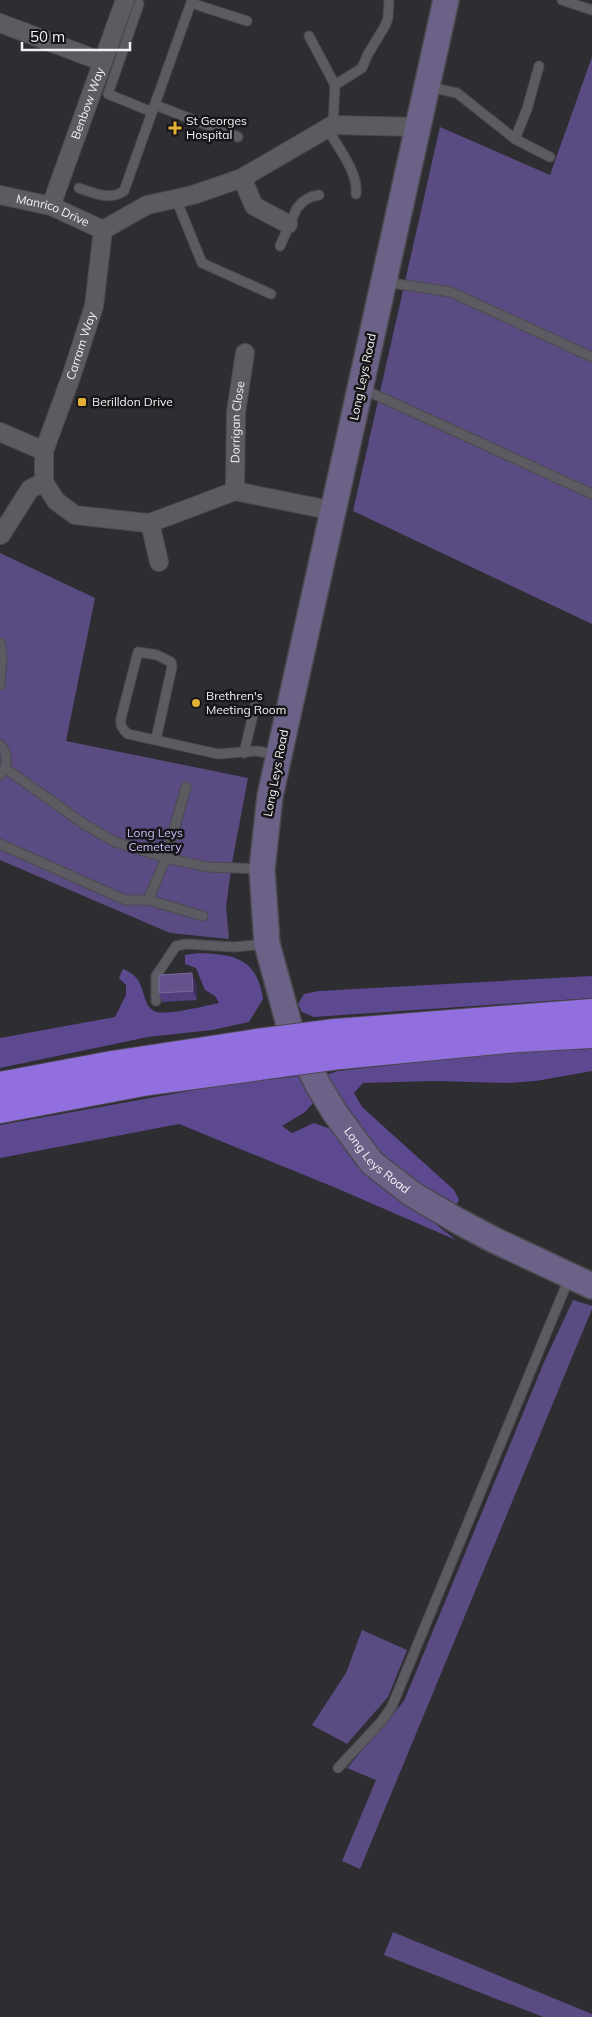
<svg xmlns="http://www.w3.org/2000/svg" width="592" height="2017" font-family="Mulish,sans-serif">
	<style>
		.green { fill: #5a4c82 }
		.forest { fill: #5d498f }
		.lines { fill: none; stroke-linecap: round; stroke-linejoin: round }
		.lane-casing { stroke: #4b4a4f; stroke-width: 11 }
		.street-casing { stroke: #4b4a4f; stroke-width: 20 }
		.secondary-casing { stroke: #4b4a4f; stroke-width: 28 }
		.highway-casing { stroke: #4b4a4f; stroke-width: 30 }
		.lane { stroke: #5c5b61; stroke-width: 9 }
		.street { stroke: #5c5b61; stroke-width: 18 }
		.secondary { stroke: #6c6187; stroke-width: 25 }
		.highway { stroke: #916fdf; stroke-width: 28 }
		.highway-bridge-casing { stroke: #4b4a4f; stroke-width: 30; stroke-linecap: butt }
		.highway-bridge { stroke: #916fdf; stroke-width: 28 }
		.wall { fill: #523f7e }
		.shaded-wall { fill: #3c2f5a }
		.building { fill: #63528b; stroke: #7a6b9b }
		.poi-dot { fill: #e1af34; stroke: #161518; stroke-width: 2 }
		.labels { text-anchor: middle; stroke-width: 5; stroke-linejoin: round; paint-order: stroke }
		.street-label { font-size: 12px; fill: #f2f2f5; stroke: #161518 }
		.poi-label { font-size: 12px; fill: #f2f2f5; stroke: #161518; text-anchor: start }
		.park-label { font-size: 12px; fill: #c9bbf7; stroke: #161518 }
	</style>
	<rect width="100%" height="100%" fill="#2e2d32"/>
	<!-- green -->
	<g class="green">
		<polygon points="592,57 592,624 353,511 440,127 550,175"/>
		<polygon points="0,553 95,598 66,741 248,778 232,863 226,907 229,939 170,933 0,860"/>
		<polygon points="573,1300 592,1306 592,1309 360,1869 342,1861 376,1780 347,1768 404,1701 545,1360"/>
		<polygon points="362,1630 407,1650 388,1697 347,1744 312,1725 346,1673"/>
		<polygon points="393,1932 592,2014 592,2017 543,2017 384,1955"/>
	</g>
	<!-- forest -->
	<g class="forest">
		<path d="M 198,953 C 234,954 257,958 263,999 L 249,1022 L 212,1030 L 148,1037 L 0,1068 L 0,1038 L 115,1017 L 126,995 L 126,985 L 119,978 L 123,969 C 150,978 138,1007 157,1012 C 169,1015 205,1006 219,1003 L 215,996 L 205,990 L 196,968 L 185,964 L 185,955 Z"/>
		<polygon points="592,976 592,998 314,1017 302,1012 298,1004 304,994 319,991"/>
		<polygon points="592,1049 592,1071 536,1081 508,1083 433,1081 363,1083 354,1093 362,1107 454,1190 459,1200 454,1208 437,1199 379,1155 322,1080 326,1075 338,1071 498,1053"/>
		<polygon points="300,1076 312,1092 314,1102 305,1112 282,1126 292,1133 314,1123 339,1132 410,1204 456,1240 336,1188 179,1124 0,1158 0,1125 222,1085"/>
	</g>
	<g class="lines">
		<defs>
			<g id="lane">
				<polyline points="562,0 592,10"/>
				<polyline points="191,3 247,21"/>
				<polyline points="139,4 108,94 152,112"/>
				<polyline points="309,36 335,85"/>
				<polyline points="429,87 457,93 515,139 550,157"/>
				<polyline points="155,105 238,137"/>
				<polyline points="333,125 335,85 362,68 368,54 385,26 388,18 389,0"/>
				<path d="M 327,128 C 337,146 359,173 356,194"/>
				<polyline points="515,139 527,109 539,66"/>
				<path d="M 79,188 C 94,193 109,201 124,191 L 192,0"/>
				<polyline points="176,199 202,263 271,294"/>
				<path d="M 280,246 L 297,208 C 303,200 310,196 319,195"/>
				<polyline points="385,282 451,292 592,357"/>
				<polyline points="363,389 592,494"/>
				<polyline points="0,643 2,656 0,685"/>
				<path d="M 156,739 L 172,667 L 171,662 L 157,655 L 138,652 L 121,718 C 120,725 122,729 128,734 L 218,754 L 257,751 L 279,755"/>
				<path d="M 0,745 C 9,754 8,766 0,775"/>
				<polyline points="244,753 255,706"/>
				<polyline points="5,768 84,824 115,842 166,858 207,867 262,869"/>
				<polyline points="186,787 166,858 148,900 203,916"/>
				<polyline points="0,844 125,900 148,900"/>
				<polyline points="156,1001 156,976 176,946 186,944 234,947 266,944"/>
				<polyline points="338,1768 381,1722 392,1706 570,1276"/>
			</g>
			<g id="street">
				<polyline points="0,23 103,62"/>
				<polyline points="242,178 254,206 288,224"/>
				<path id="s1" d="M 0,195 L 51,206 L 103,230"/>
				<path id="s2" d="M 51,206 L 125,0"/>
				<polyline points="0,432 44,451"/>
				<path id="s3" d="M 235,491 L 236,412 L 245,353"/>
				<path id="s4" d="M 334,511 L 235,491 L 150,523 L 138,522 L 75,515 L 56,501 L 44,482 L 44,451 L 71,377 L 94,306 L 103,230 L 147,205 L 193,195 L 242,178 L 333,125 L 418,127"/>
				<polyline points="150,523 159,562"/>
				<polyline points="1,535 30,489 44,482"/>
			</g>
			<g id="secondary">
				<path id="s5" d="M 446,0 L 270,796 L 262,869 L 267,944 L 290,1028 L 318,1085 L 335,1113 L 372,1163 L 412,1194 L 458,1221 L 494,1240 L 592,1286"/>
			</g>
			<g id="highway">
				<polyline points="335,1033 592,1013"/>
				<polyline points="341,1055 518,1038 592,1034"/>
				<polyline points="0,1086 112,1065 257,1043"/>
				<polyline points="0,1109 143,1082 260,1066"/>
			</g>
		</defs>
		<!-- lane casing -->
		<use href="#lane" class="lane-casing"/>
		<!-- street casing -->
		<use href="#street" class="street-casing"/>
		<!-- secondary casing -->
		<use href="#secondary" class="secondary-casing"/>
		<!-- highway casing -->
		<use href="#highway" class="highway-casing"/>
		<!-- lane -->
		<use href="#lane" class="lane"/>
		<!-- street -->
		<use href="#street" class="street"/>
		<!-- secondary -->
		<use href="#secondary" class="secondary"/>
		<!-- highway -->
		<use href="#highway" class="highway"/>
		<defs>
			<g id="highway-bridge">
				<polyline points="257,1043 335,1033"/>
				<polyline points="260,1066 341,1055"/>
			</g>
		</defs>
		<!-- highway-bridge casing -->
		<use href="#highway-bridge" class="highway-bridge-casing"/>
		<!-- highway-bridge -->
		<use href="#highway-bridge" class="highway-bridge"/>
	</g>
	<!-- wall -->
	<polygon class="wall" points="196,982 197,1000 162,1002 159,993"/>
	<!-- shaded-wall -->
	<polygon class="shaded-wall" points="192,973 196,982 197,1000 193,991"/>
	<!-- building -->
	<polygon class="building" points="192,973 193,991 159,993 159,975"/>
	<!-- markers -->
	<g class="poi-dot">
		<path d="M172.5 120.5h5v5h5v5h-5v5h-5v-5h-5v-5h5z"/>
		<rect x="77" y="397" width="10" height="10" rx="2.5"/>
		<circle cx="196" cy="703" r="5"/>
	</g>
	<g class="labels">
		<!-- street labels -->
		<g class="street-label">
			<text dy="4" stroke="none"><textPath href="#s2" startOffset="109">Benbow Way</textPath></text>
			<text dy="4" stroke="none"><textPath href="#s1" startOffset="55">Manrico Drive</textPath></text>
			<text dy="4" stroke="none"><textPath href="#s4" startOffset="456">Carram Way</textPath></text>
			<text transform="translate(363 377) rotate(-78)" y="4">Long Leys Road</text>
			<text dy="4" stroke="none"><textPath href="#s3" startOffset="69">Dorrigan Close</textPath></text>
			<text transform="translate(276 773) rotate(-79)" y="4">Long Leys Road</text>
			<text dy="4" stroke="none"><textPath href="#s5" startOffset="1211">Long Leys Road</textPath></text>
		</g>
		<!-- poi labels -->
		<g class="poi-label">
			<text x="186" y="125">St Georges<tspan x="186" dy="14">Hospital</tspan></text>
			<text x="92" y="406">Berilldon Drive</text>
			<text x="206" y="700">Brethren's<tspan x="206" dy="14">Meeting Room</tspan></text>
		</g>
		<!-- park labels -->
		<g class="park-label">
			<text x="155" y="837">Long Leys<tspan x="155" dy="14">Cemetery</tspan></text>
		</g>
	</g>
	<!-- scale -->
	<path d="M22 42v8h108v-8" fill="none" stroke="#f2f2f5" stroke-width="2.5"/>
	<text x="30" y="42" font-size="15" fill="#f2f2f5" stroke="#161518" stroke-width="4" paint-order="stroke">50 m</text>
</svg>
